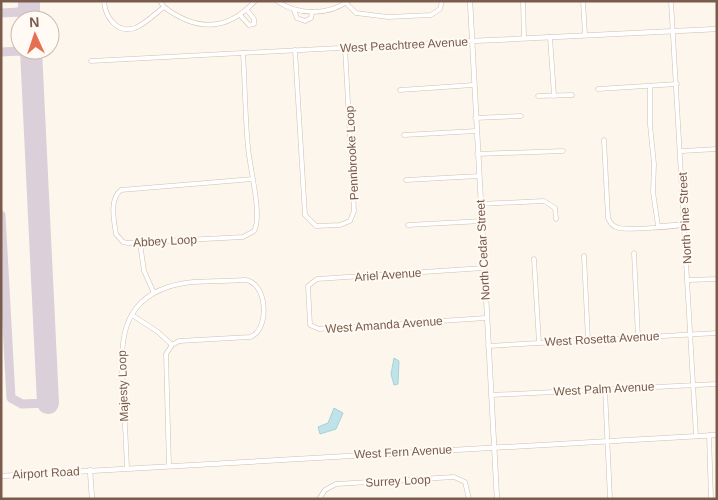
<svg xmlns="http://www.w3.org/2000/svg" width="718" height="500" font-family="Arial,sans-serif">
	<style>
		.water { fill: #bfe3e8; stroke: #a5d3da }
		.lines { fill: none; stroke-linecap: round; stroke-linejoin: round }
		.taxiway { stroke: #dbcfda; stroke-width: 9 }
		.runway { stroke: #dbcfda; stroke-width: 22 }
		.minor-casing { stroke: #d1beb0; stroke-width: 5 }
		.tertiary-casing { stroke: #d1beb0; stroke-width: 5.5 }
		.minor { stroke: #fff; stroke-width: 4 }
		.tertiary { stroke: #fff; stroke-width: 4.5 }
		.labels { text-anchor: middle; stroke-width: 4; stroke-linejoin: round; paint-order: stroke }
		.street-label { font-size: 12px; fill: #7a5c4d; stroke: #fffaf3 }
	</style>
	<rect width="100%" height="100%" fill="#fdf6ec"/>
	<!-- water -->
	<g class="water">
		<polygon points="394,358 399,361 398,384 394,385 391,374"/>
		<polygon points="334,408 343,413 336,429 320,434 318,427 328,423"/>
	</g>
	<g class="lines">
		<!-- taxiway -->
		<g class="taxiway">
			<polyline points="18,12 24,9 29,2"/>
			<polyline points="1,13 21,12 29,20"/>
			<polyline points="1,52 21,51 32,59"/>
			<polyline points="1,215 11,398 22,404 48,403"/>
		</g>
		<!-- runway -->
		<g class="runway">
			<polyline points="29,1 29,20"/>
			<polyline points="31,50 48,403"/>
		</g>
		<defs>
			<g id="minor">
				<path d="M 104,1 C 105,17 117,34 135,28 C 145,24 155,14 164,7 L 160,1"/>
				<path d="M 277,1 C 297,15 328,16 348,1"/>
				<polyline points="523,1 524,38"/>
				<polyline points="583,1 585,35"/>
				<polyline points="671,1 696,436"/>
				<polyline points="346,3 356,13 388,17 431,15 440,9 442,1"/>
				<path d="M 164,7 C 196,31 227,32 255,1"/>
				<polyline points="294,10 297,18 305,21 311,18 312,12"/>
				<polyline points="240,15 249,25 254,24 254,19 247,10"/>
				<polyline points="550,37 554,96"/>
				<polyline points="295,50 305,215 316,226 340,225 350,221 354,211 345,48"/>
				<path d="M 243,53 C 245,84 245,115 248,147 C 249,165 263,216 254,231 L 243,237 L 128,243 L 123,242 L 116,234 C 114,221 109,199 121,190 L 253,179"/>
				<polyline points="91,61 472,41"/>
				<polyline points="650,86 650,125 654,164 653,192 658,226"/>
				<polyline points="598,89 677,84"/>
				<polyline points="400,90 473,85"/>
				<polyline points="538,96 572,95"/>
				<polyline points="475,118 521,116"/>
				<polyline points="404,135 476,131"/>
				<path d="M 604,140 L 608,218 C 610,223 613,227 619,228 C 625,230 681,227 685,224"/>
				<polyline points="682,151 717,149"/>
				<polyline points="477,154 563,151"/>
				<polyline points="406,180 479,176"/>
				<polyline points="480,204 544,201 555,208 556,219"/>
				<polyline points="408,225 482,221"/>
				<polyline points="661,226 685,224"/>
				<polyline points="140,243 144,271 154,293"/>
				<polyline points="634,253 638,337"/>
				<polyline points="584,256 588,340"/>
				<polyline points="534,259 539,343"/>
				<polyline points="484,268 317,279 308,286 310,325 319,329 486,318"/>
				<polyline points="689,280 717,279"/>
				<polyline points="132,315 158,332 172,345"/>
				<polyline points="488,346 717,333"/>
				<polyline points="605,389 610,499"/>
				<polyline points="491,395 717,384"/>
				<polyline points="709,435 711,499"/>
				<path d="M 127,468 C 126,444 125,420 123,396 C 121,351 116,304 168,287 C 191,279 221,282 245,280 C 268,282 270,331 250,337 L 179,341 L 172,345 L 166,354 L 169,466"/>
				<polyline points="319,499 325,490 336,484 454,477 465,482 469,499"/>
			</g>
			<g id="tertiary">
				<polyline points="470,1 497,499"/>
				<polyline points="472,41 717,29"/>
				<polyline points="90,470 92,499"/>
				<polyline points="1,476 717,435"/>
			</g>
		</defs>
		<!-- minor casing -->
		<use href="#minor" class="minor-casing"/>
		<!-- tertiary casing -->
		<use href="#tertiary" class="tertiary-casing"/>
		<!-- minor -->
		<use href="#minor" class="minor"/>
		<!-- tertiary -->
		<use href="#tertiary" class="tertiary"/>
	</g>
	<g class="labels">
		<!-- street labels -->
		<g class="street-label">
			<text transform="translate(404 45) rotate(-3)" y="4">West Peachtree Avenue</text>
			<text transform="translate(352 153) rotate(-93)" y="4">Pennbrooke Loop</text>
			<text transform="translate(685 218) rotate(-93)" y="4">North Pine Street</text>
			<text transform="translate(165 241) rotate(-3)" y="4">Abbey Loop</text>
			<text transform="translate(483 250) rotate(-93)" y="4">North Cedar Street</text>
			<text transform="translate(388 275) rotate(-4)" y="4">Ariel Avenue</text>
			<text transform="translate(384 325) rotate(-4)" y="4">West Amanda Avenue</text>
			<text transform="translate(602 339) rotate(-3)" y="4">West Rosetta Avenue</text>
			<text transform="translate(123 386) rotate(-92)" y="4">Majesty Loop</text>
			<text transform="translate(604 389) rotate(-3)" y="4">West Palm Avenue</text>
			<text transform="translate(403 452) rotate(-3)" y="4">West Fern Avenue</text>
			<text transform="translate(46 473) rotate(-3)" y="4">Airport Road</text>
			<text transform="translate(398 481) rotate(-3)" y="4">Surrey Loop</text>
		</g>
	</g>
	<!-- border -->
	<rect width="718" height="500" fill="none" stroke="#7a5c4d" stroke-width="5"/>
	<!-- north arrow -->
	<g transform="translate(35 35) rotate(357)"><circle r="24" fill="#fffaf3" stroke="#cabbb1"/>
	<path d="M0-4L9 19L0 12L-9 19Z" fill="#e76f51"/>
	<text y="-8" font-size="14" font-weight="bold" text-anchor="middle" fill="#7a5c4d">N</text>
	</g>
</svg>
